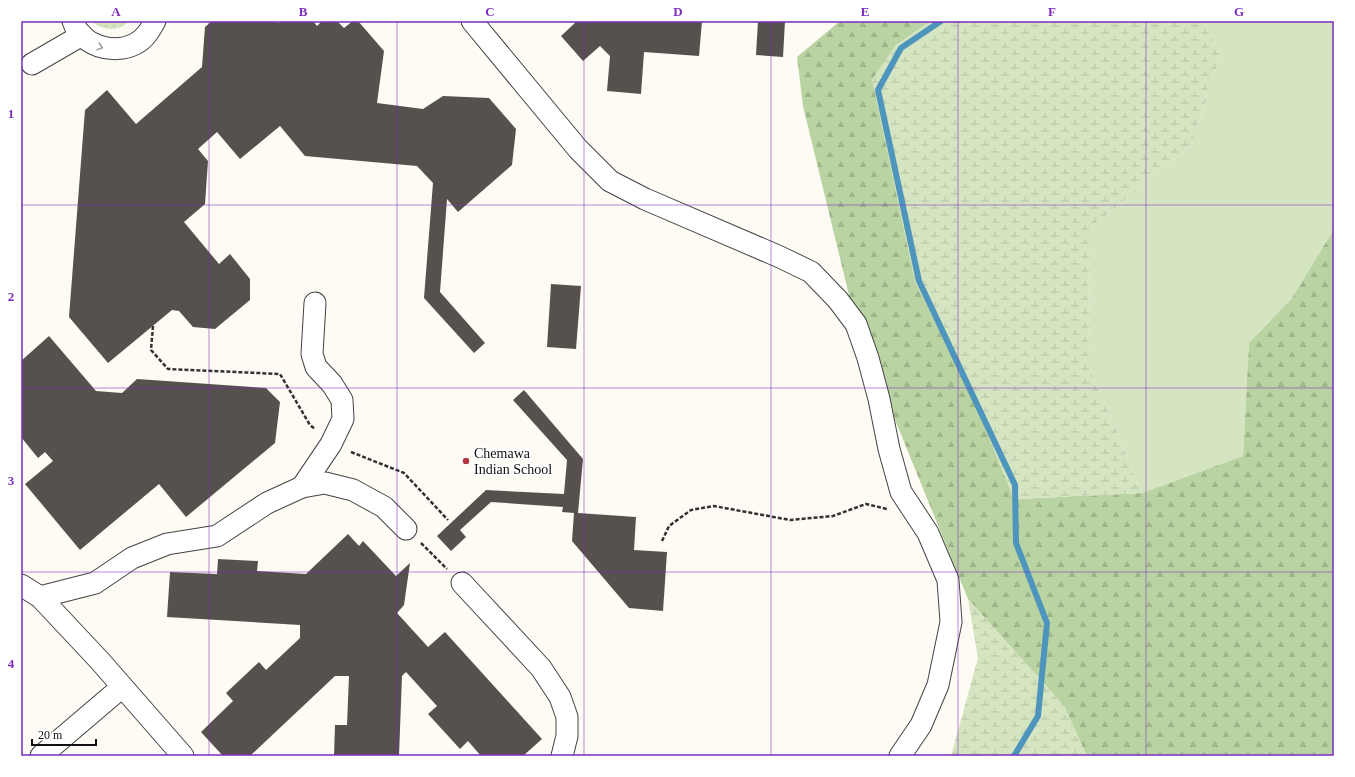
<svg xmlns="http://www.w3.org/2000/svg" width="1355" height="777" font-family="'Times New Roman',serif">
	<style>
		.grass { fill: #d5e5c1 }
		.forest { fill: url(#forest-firs) }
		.wetland { fill: url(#wetland-marsh) }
		.garden { fill: url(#garden-dots) }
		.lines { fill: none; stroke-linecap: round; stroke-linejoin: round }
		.stream { stroke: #4e95bd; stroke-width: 6 }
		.building { fill: #57514d }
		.minor-casing { stroke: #434343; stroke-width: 23 }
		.path { stroke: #323232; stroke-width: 2.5; stroke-dasharray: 4 2; stroke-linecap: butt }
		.minor { stroke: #fff; stroke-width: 21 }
		.oneway { stroke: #9f9f9f }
		.grid { fill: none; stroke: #7b2cbf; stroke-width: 1; stroke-opacity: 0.55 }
		.poi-dot { fill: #af3843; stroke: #fff; stroke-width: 1.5 }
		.labels { text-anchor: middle; stroke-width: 4; stroke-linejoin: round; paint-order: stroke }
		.poi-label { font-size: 14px; fill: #101010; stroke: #fff; text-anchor: start }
		.neatline { fill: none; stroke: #7b2cbf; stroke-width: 1.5 }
		.grid-label { font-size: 13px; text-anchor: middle; font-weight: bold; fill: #7b2cbf }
	</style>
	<defs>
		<pattern id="forest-firs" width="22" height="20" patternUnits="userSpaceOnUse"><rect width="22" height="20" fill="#bad3a2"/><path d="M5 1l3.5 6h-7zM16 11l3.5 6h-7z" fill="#9fb48a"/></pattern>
		<pattern id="wetland-marsh" width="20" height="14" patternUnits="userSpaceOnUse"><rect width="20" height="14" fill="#d5e5c1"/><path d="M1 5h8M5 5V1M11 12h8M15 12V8" fill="none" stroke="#b6c3a5"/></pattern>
		<pattern id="garden-dots" width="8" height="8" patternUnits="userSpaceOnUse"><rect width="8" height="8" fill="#d5e5c1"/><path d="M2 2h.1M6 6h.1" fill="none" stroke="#b6c3a5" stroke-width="1.8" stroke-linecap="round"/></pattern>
	</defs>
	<rect width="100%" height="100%" fill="#fdfbf4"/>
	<!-- grass -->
	<polygon class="grass" points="1203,21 1334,21 1334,229 1292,298 1249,343 1243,456 1142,493 1089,365 1090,228 1192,145 1221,53"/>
	<!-- forest -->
	<polygon class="forest" points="840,21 931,21 895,46 979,412 1014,499 1142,493 1243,456 1249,343 1292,298 1334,229 1334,756 1087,756 1064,706 968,599 856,324 803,106 797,57"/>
	<!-- wetland -->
	<g class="wetland">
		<polygon points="931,21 1203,21 1221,53 1192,145 1090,228 1089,365 1142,493 1014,499 979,412 915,282 872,80 895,46"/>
		<polygon points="968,599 1064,706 1087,756 951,756 978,658"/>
	</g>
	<!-- garden -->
	<path class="garden" d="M 92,21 L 129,21 C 119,32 102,31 92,21 Z"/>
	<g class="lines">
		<!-- stream -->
		<polyline class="stream" points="941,21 901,48 878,90 919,281 1015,485 1016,543 1047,623 1038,716 1014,756"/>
	</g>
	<!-- building -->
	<g class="building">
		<polygon points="212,21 277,21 279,23 281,21 313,21 317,26 322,21 337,21 344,28 353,21 358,21 384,51 377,103 423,109 443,96 489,98 516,129 512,165 458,212 447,199 440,292 485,343 474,353 424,298 433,183 417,166 305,156 280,126 240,159 217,132 198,149 208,161 205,204 184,222 219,264 230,254 250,279 250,300 215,329 193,327 179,311 172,310 108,363 69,317 85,110 107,90 136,124 202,67 205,27"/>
		<polygon points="573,21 702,21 699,56 644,52 641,94 607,91 610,56 600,46 583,61 561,36 575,23"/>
		<polygon points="758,21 785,21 783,57 756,55"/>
		<polygon points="551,284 581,286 576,349 547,347"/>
		<polygon points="49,336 96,391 122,393 137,379 266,388 280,402 275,443 186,517 159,484 80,550 25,484 53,461 45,452 38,458 21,437 21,361"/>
		<polygon points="524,390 583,459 578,513 636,517 634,550 667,552 663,611 629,608 572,541 574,513 562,512 563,507 491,502 460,530 466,537 451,551 437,536 486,490 564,494 567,460 513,400"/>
		<polygon points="348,534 359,546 363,541 396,576 410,563 404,605 397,613 428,647 445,632 542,739 523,756 481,756 468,741 460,749 428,714 437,706 406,672 402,676 399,756 334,756 335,725 347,725 349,676 335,676 250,756 223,756 201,732 233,701 226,693 259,662 266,670 300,638 300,625 167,617 170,572 217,574 218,559 258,561 257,571 306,574"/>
	</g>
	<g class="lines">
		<defs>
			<g id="minor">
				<path d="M 73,21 C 81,46 113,55 135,44 C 145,39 150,30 155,21"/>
				<polyline points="472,21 578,149 610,181 645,199 780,257 811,272 838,300 856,324 868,358 879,399 889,449 901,492 928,533 948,580 951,622 938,685 921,725 900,756"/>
				<polyline points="32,64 82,35"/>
				<polyline points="302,487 331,444 343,419 342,400 332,384 316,367 312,354 315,303"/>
				<polyline points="462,583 541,668 560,697 567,717 567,736 562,756"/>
				<polyline points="21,585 40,597 100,661 183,756"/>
				<polyline points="40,597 95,583 132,558 167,544 217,536 267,503 302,487 325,483 353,490 384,507 406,529"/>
				<polyline points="41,756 122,687"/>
			</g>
		</defs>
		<!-- minor casing -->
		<use href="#minor" class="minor-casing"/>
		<!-- path -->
		<g class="path">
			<polyline points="153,326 151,350 168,369 280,374 310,425 315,429"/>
			<polyline points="351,452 404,473 448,520"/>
			<polyline points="662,541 669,526 691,510 714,506 790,520 833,516 866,504 887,509"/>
			<polyline points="421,543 447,569"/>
		</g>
		<!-- minor -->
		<use href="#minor" class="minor"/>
	</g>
	<!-- one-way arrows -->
	<defs><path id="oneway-chevron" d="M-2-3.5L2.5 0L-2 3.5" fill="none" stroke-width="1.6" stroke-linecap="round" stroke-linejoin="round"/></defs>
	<use class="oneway" href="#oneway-chevron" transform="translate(100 47) rotate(18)"/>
	<!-- grid -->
	<path class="grid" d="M 209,21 L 209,756M 397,21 L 397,756M 584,21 L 584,756M 771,21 L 771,756M 958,21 L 958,756M 1146,21 L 1146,756M 21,205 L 1334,205M 21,388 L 1334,388M 21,572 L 1334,572"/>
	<!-- markers -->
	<circle class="poi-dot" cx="466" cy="461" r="4"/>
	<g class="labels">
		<!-- poi labels -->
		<g class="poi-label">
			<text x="474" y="458">Chemawa<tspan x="474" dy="16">Indian School</tspan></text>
		</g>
	</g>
	<!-- border -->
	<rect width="1355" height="777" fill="none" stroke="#ffffff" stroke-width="44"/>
	<!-- scale -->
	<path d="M32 739v6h64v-6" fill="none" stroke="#101010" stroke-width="2"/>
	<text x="38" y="739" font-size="12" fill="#101010" stroke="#ffffff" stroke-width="3" paint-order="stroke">20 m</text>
	<rect x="22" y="22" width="1311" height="733" class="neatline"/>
	<g class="grid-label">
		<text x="116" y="16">A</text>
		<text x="303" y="16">B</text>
		<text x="490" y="16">C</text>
		<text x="678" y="16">D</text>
		<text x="865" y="16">E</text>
		<text x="1052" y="16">F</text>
		<text x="1239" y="16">G</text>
		<text x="11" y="118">1</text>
		<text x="11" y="301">2</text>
		<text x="11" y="485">3</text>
		<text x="11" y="668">4</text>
	</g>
</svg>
